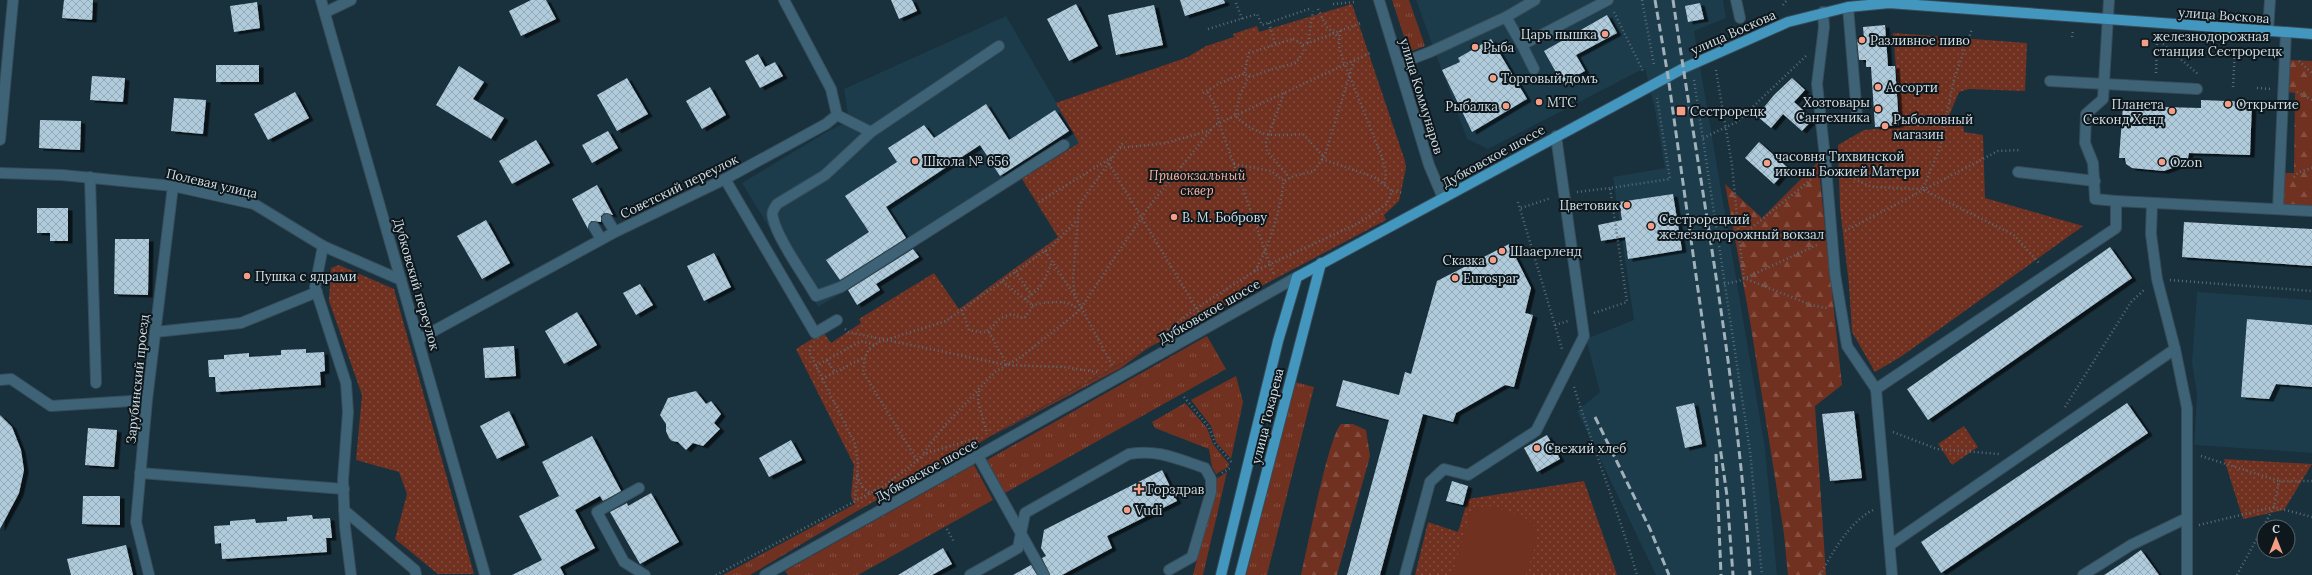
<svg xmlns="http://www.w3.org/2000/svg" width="2312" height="575" font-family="Lora,serif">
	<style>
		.built { fill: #1c3b4b }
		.grass { fill: url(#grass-tufts) }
		.forest { fill: url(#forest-firs) }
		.park { fill: url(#park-dots) }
		.garden { fill: #703121 }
		.building { fill: url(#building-cross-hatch); filter: url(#shadow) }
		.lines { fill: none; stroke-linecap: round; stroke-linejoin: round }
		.minor-casing { stroke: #374c58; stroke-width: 12 }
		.major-casing { stroke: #374c58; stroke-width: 12 }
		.path { stroke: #596d78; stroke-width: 2.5; stroke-dasharray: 1 3; stroke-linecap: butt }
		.minor { stroke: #3e6377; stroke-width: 10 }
		.major { stroke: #4397bf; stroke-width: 10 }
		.rail { stroke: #a1b1ba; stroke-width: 3; stroke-dasharray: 8 4; stroke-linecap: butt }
		.poi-dot { fill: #f49e87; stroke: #0d171c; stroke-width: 1.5 }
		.labels { text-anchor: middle; stroke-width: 4; stroke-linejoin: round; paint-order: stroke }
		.street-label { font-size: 13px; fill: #d2dfe7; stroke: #0d171c }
		.poi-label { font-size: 13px; fill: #d2dfe7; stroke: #0d171c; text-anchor: start }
		.park-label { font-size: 13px; font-style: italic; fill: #fbb39f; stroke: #0d171c }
	</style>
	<defs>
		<pattern id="grass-tufts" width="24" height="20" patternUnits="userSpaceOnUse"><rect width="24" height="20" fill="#703121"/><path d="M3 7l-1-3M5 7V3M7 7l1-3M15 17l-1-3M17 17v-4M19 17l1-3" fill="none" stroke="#844e41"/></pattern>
		<pattern id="forest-firs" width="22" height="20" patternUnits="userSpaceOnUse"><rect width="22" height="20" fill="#703121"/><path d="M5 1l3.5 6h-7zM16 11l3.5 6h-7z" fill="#844e41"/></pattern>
		<pattern id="park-dots" width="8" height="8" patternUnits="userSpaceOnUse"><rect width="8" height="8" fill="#703121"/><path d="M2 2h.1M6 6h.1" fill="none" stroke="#844e41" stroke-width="1.8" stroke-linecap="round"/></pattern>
		<pattern id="building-cross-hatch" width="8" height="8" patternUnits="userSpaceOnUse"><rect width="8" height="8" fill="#b0cbdb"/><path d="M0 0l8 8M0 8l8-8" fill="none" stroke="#94a9b6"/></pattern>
		<filter id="shadow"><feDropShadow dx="4.5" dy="2.5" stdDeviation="0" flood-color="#0009"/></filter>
	</defs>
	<rect width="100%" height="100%" fill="#19303d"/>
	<!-- built -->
	<g class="built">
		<polygon points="1416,0 1723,0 1726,18 1694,31 1765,448 1777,575 1656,575 1577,411 1600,392 1586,339 1634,320 1613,177 1665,168 1655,110 1645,68 1488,149 1467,139"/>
		<polygon points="1006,16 1080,143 846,288 847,290 818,307 742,183 830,130 849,121 844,89"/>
		<polygon points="2197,292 2312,300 2312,453 2194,445 2197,394 2192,363"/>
	</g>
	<!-- grass -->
	<g class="grass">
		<polygon points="1392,0 1409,0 1425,46 1409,52"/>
		<polygon points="1198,320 1148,348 1121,368 990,437 857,511 750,575 723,575 855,504 990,437"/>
		<polygon points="1207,336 1226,369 1005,493 987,460"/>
		<polygon points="1236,376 1243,402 1231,459 1216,442 1211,426 1191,400"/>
		<polygon points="1295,382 1314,387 1267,575 1246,575"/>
		<polygon points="1185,403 1207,428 1213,444 1229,464 1228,467 1216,474 1212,467 1209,449 1155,428 1152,422"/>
		<polygon points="974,465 993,500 858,575 788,575 785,571"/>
		<polygon points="1227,472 1203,575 1193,575 1215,490 1216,479"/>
	</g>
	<!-- forest -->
	<g class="forest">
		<polygon points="2289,60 2312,61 2312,208 2284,207 2284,173 2294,173 2295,93 2288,92"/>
		<polygon points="1818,162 1842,385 1815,406 1826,575 1788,575 1784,534 1750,321 1725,184 1762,218"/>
		<path d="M 1341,424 L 1353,424 L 1366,430 L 1370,456 L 1337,575 L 1301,575 C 1307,550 1328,437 1341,424 Z"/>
	</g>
	<!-- park -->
	<g class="park">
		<polygon points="1352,4 1405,161 1406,168 1399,201 1384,215 1386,220 1207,315 857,511 851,496 854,465 796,349 823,332 831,343 861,323 859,319 934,273 959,309 1058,237 1022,179 1079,143 1056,103 1188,57 1206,46 1234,37 1233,34 1257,26 1259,32"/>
		<polygon points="1893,33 2027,43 2025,91 1969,89 1959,92 1946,123 1963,123 1964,132 1983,135 1985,198 2083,226 1902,356 1875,372 1852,332 1849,285 1840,208 1838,145 1864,130 1901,127"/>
		<polygon points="339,265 394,289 474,574 438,574 395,539 407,494 399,472 356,460 362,395 329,301 331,268"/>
		<polygon points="1964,426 1978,447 1952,465 1938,444"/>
		<polygon points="2224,459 2312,464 2284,510 2243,519"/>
		<polygon points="1584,481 1617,575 1415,575 1428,522 1458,532 1468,499"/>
	</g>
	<!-- garden -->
	<path class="garden" d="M 1489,506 C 1502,510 1537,517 1537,533 C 1537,546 1529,563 1526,575 L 1452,575 L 1469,516 L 1476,508 Z"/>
	<!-- building -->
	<g class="building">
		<polygon points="64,0 93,0 92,20 62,18"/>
		<polygon points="531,0 546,0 556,19 521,36 509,11"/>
		<polygon points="891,0 912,0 917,11 899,19"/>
		<polygon points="1180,0 1224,0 1225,3 1185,16"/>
		<polygon points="257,2 260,28 234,32 230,6"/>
		<polygon points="1700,3 1704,19 1688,22 1685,6"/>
		<polygon points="1076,4 1098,46 1069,61 1047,19"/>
		<polygon points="1154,5 1163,45 1116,55 1108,15"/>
		<polygon points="1607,15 1617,33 1576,55 1585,71 1562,83 1544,51"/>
		<polygon points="1885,25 1888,66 1895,66 1899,125 1875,127 1871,67 1866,67 1866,60 1859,60 1857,39 1864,39 1863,27"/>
		<polygon points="1491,39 1527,99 1472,132 1442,70 1460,62 1458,58"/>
		<polygon points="758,54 765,67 775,62 783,76 760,88 745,61"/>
		<rect x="216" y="65" width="43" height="17"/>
		<polygon points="459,66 484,82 473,99 504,118 491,139 436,105"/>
		<polygon points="92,76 125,78 123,102 90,100"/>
		<polygon points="627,78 648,114 617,131 597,95"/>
		<polygon points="1792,78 1805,90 1794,102 1813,119 1802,131 1783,114 1771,128 1757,116 1774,95"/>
		<polygon points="710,87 726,115 702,129 686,101"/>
		<polygon points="295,92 309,118 268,140 254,114"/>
		<polygon points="174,98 206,100 203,134 171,131"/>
		<polygon points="2201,100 2252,102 2250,155 2189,153 2187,163 2177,162 2175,167 2164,171 2132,168 2126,164 2125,158 2119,158 2123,106 2201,108"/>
		<polygon points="986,104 1009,140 1055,110 1069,131 1000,176 980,145 886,207 906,238 840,280 826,260 869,232 845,196 897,162 888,148 924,125 934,138"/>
		<polygon points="40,120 81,121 80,150 39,148"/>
		<polygon points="608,131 618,148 592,163 582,145"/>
		<polygon points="536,140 550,163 512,184 499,161"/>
		<polygon points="1759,142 1788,168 1774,184 1745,158"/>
		<polygon points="597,185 613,215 604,213 601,216 601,222 591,221 588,229 572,199"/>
		<polygon points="1673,194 1682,250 1628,259 1625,237 1601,241 1598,225 1622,220 1619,202"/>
		<polygon points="37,208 68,208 68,241 50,241 50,233 37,233"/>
		<polygon points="486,220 510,263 482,279 457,236"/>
		<polygon points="2184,222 2312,229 2312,266 2182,257"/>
		<polygon points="115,239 149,239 148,295 114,294"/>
		<polygon points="1509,244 1531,288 1525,313 1533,315 1514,387 1505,385 1456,413 1453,422 1423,414 1380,575 1347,575 1389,420 1336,406 1343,380 1399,395 1405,372 1411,374 1437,281"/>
		<polygon points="2110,247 2132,278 1928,420 1907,389"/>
		<polygon points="913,249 919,257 876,284 880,290 857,305 848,290"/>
		<polygon points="714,253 731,287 704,301 687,266"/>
		<polygon points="640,284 653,305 636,315 623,293"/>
		<polygon points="577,312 597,345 564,364 545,331"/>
		<polygon points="2247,319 2312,325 2312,387 2276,384 2269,399 2241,397"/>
		<polygon points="514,346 516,376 485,378 483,348"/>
		<polygon points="306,349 306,353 324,352 325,371 320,372 321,385 216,392 215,377 209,377 208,360 224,359 224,355 249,353 249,357 281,355 281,350"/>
		<polygon points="696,391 706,404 711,401 721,414 714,423 720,429 703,446 693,443 686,450 678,442 672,441 669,438 666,431 666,424 660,415 668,398"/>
		<polygon points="1694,403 1702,444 1685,448 1676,407"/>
		<polygon points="2127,403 2148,433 1941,573 1921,542"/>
		<polygon points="509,411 525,445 497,459 480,426"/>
		<polygon points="1854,411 1862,478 1830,481 1822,414"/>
		<polygon points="0,415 12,427 21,450 24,470 19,493 0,529"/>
		<polygon points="88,428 117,430 114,467 85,465"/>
		<polygon points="1547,435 1560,459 1537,472 1524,448"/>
		<polygon points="592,436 621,491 603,501 600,496 575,510 595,548 560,567 564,575 512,575 542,560 519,516 559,496 542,462"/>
		<polygon points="791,440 802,460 769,477 759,458"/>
		<polygon points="1162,470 1177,501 1107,536 1112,548 1062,575 1050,575 1042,558 1046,556 1041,548 1044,530"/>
		<polygon points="1452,481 1468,486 1463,505 1446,501"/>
		<polygon points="651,493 679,542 640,564 610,512 627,503 628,506"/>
		<polygon points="83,496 120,496 120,525 82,524"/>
		<polygon points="312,515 313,519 330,518 332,538 326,538 327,552 222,559 221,543 215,544 214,526 230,525 230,521 255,519 256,523 287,521 287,517"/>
		<polygon points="126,545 133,575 71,575 67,559"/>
		<polygon points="943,548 952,564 932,575 898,575"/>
		<polygon points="2141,550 2159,575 2104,575 2124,562"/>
		<polygon points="1031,565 1037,575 1013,575"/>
	</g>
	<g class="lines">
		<defs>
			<g id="minor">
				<polyline points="321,0 485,575"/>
				<polyline points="1379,0 1429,165 1443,198"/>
				<polyline points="1736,0 1740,18"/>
				<polyline points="2109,0 2103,99 2086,114 2085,143 2093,163 2095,199 2116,201"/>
				<polyline points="1848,7 1857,116"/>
				<polyline points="326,12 351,0"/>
				<polyline points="1823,12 1824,27 1817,84 1826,167 1835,274 1847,346 1876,389"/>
				<polyline points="1506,17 1535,0"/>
				<polyline points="2268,31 2270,0"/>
				<polyline points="1522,45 1534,69"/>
				<polyline points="1399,64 1430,52 1506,17 1522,45 1608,0"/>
				<polyline points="2050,81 2197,89"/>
				<polyline points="837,115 871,132 999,46"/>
				<path d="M 871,132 L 825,175 L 777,204 C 774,209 771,212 773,218 C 777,238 805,277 816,296 L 841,287 L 1064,145"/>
				<polyline points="0,140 13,0"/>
				<polyline points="2018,172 2095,181"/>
				<polyline points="0,173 62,175 173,186 254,204 323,246 401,280"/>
				<polyline points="90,177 96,383"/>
				<polyline points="725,179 815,333 837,320"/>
				<polyline points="2152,203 2151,234 2157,279 2175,349 2187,408 2187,575"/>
				<polyline points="2278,209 2286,32"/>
				<polyline points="607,219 615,232"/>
				<polyline points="594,227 601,239"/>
				<polyline points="323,246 315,287 346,383 348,412 343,480 345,527 351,575"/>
				<polyline points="155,332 241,323 317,292"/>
				<polyline points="419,339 615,232 725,179 826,124 837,115 831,89 784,0"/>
				<polyline points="0,380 11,379 51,406 147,400"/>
				<polyline points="978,456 1044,575"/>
				<polyline points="140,473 344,489"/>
				<polyline points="639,488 597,512 624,562 645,575"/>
				<polyline points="344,510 415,570 416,575"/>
				<polyline points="1890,545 2175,349"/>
				<polyline points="149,575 136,522 147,400 173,186"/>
				<polyline points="765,575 1297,277"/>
				<path d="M 970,575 L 1018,548 L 1025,513 L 1129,454 C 1159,449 1177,459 1205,468 L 1211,479 L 1211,492 L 1192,557 L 1169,570"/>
				<polyline points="1405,575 1430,482 1444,469 1468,475 1536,431 1584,336 1556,136"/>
				<polyline points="1892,575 1876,389 2116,228 2116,201 2312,211"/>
				<polyline points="2083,575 2131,545 2187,518"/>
			</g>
			<g id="major">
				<polyline points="1221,575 1278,341 1297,277 1684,68 1788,22 1848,7 1889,3 2312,34"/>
				<polyline points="1240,575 1321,263"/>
			</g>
		</defs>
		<!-- minor casing -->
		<use href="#minor" class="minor-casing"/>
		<!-- major casing -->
		<use href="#major" class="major-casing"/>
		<!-- path -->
		<g class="path">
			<polyline points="1642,0 1654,65"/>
			<polyline points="1236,3 1242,19"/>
			<polyline points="1333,4 1355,2"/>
			<polyline points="1783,5 1787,0"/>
			<polyline points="1318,9 1326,26 1339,38"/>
			<polyline points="1614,12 1643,71"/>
			<polyline points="1269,23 1275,43"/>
			<polyline points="1208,29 1257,14 1262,25 1312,8"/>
			<polyline points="1340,31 1339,46 1342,57 1382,157 1386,173 1384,186"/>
			<polyline points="2072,37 2073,30"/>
			<polygon points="1293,39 1301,43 1304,51 1296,63 1269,70 1251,77 1244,74 1249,53"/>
			<polyline points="1308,43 1313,11"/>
			<polyline points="2163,44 2199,75"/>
			<polyline points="1303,45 1361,23"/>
			<polyline points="2299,61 2312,73"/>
			<polyline points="1716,70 1732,165 1739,237"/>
			<polyline points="2156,73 2157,43"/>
			<path d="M 1249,76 L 1240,95 L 1235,116 C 1261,138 1270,136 1303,134 L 1323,156"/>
			<polyline points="1694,80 1750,451 1762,575"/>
			<polyline points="2233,87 2235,49"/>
			<polyline points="2257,88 2271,89"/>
			<polyline points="1208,92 1217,110 1219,123 1274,275"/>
			<polyline points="2297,92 2312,100"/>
			<polyline points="1203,93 1222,82 1244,74"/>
			<polyline points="1284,93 1266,142 1267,151 1289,177"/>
			<polyline points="1703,138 1737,122 1807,55"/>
			<polyline points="1120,148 1166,143 1211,130"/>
			<polyline points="1322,159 1374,177 1392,191"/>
			<polyline points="1109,164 1201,316"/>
			<polyline points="1234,164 1271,171 1284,181"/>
			<polyline points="1840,172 1871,187 1922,189 2014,235 2040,264"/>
			<polyline points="1814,177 1739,238 1744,278 1811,305 1827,308"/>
			<polyline points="2294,177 2299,172 2312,168"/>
			<polyline points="1923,188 1940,148 1954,79 1972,29"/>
			<polyline points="1577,192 1610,188"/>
			<polyline points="1039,202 1114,156"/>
			<polyline points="1518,202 1562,349"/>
			<polyline points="1521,208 1551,198"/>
			<polyline points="1845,231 1998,151 2021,150"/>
			<polyline points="1045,251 1075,296"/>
			<path d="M 1255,271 C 1272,239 1278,217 1284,181 L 1294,176 L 1314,171 L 1325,155 L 1354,61"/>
			<polyline points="1015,272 1032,295"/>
			<polyline points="2170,280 2312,291"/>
			<polyline points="1724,284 1739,281 1819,244"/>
			<path d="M 1025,299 C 1041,290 1046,278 1052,261"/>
			<path d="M 1032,305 C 1046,303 1069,297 1079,311"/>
			<path d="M 962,310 L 969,330 C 1000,338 986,319 1013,314 L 1020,318 L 1025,317 L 1032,308 L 1032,305 L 1002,281"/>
			<polyline points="1594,313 1627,302 1610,188 1670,179 1657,98"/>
			<polyline points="1555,325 1568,321"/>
			<polyline points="845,329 848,332 1007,365 1064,367 1097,372"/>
			<polyline points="989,332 1007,365"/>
			<polyline points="1158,337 1197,308 1255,271 1359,223 1387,204 1392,191 1404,193"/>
			<polyline points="811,346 809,352 855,444 858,464 855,500"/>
			<polyline points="827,360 835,373"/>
			<polyline points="1112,365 1075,296 1073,279 1079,205 1124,141"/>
			<polyline points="816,366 861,341 875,345"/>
			<polyline points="822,379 865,357"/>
			<path d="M 1574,387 C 1594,450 1618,511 1637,575"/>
			<polyline points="979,391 978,401 987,434"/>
			<polyline points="1184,397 1209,427 1215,443 1232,463"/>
			<polyline points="2065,407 2131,302 2145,289"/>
			<polyline points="1893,432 1937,449 1999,454"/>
			<polyline points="924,453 945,425 995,372 1021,357 1079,311 1150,205 1215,125 1372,52"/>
			<polyline points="2201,456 2279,481"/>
			<polyline points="917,460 863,372 865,357 869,349 879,342 946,321 1052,246 1077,220"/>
			<polyline points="1222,473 1230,468"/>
			<polyline points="857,476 863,488 871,493"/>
			<polyline points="2199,525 2274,507 2279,481 2312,481"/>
			<polyline points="947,529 954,542"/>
			<polyline points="716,575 882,487 907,469 924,454 980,437"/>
			<path d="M 1820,575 C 1833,552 1849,522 1873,510"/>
			<polyline points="2237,575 2274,507 2312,517"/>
		</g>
		<!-- minor -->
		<use href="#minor" class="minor"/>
		<!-- major -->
		<use href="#major" class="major"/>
		<!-- rail -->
		<g class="rail">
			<polyline points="1655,0 1668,76 1727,496 1733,575"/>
			<path d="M 1673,0 C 1701,191 1738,382 1750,575"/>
			<polyline points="1595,417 1650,529 1669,575"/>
			<polyline points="1716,454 1721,575"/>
		</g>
	</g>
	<!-- markers -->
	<g class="poi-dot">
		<circle cx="1605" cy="34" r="4"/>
		<circle cx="1862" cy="40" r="4"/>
		<rect x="2141" y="39" width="8" height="8" rx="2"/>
		<circle cx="1475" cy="47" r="4"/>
		<circle cx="1493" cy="78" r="4"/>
		<circle cx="1878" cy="87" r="4"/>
		<circle cx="1539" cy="102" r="4"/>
		<circle cx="2228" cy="104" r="4"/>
		<circle cx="1506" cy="106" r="4"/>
		<circle cx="1878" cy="109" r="4"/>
		<rect x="1676" y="106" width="10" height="10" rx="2"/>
		<circle cx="2172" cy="111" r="4"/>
		<circle cx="1885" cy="126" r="4"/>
		<circle cx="915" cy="161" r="4"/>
		<circle cx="2162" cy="162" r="4"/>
		<circle cx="1767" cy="163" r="4"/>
		<circle cx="1627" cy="205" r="4"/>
		<circle cx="1174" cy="217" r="4"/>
		<circle cx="1651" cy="226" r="4"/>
		<circle cx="1502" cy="251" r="4"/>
		<circle cx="1493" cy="260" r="4"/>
		<circle cx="247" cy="276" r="4"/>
		<circle cx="1455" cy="278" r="4"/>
		<circle cx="1537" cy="448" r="4"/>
		<path d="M1137 483h4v4h4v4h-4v4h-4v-4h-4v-4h4z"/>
		<circle cx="1127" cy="510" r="4"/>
	</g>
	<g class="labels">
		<!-- street labels -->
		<g class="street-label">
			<text transform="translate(2224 15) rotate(4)" y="5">улица Воскова</text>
			<text transform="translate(1733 32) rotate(-24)" y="5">улица Воскова</text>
			<text transform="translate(1422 96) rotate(73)" y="5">улица Коммунаров</text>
			<text transform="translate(1493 156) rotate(-29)" y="5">Дубковское шоссе</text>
			<text transform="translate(212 183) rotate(13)" y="5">Полевая улица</text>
			<text transform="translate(679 186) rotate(-26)" y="5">Советский переулок</text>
			<text transform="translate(417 284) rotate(74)" y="5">Дубковский переулок</text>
			<text transform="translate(1209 311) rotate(-30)" y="5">Дубковское шоссе</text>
			<text transform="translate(137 379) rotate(-84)" y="5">Зарубинский проезд</text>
			<text transform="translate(1267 416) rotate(-76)" y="5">улица Токарева</text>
			<text transform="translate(926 470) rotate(-29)" y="5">Дубковское шоссе</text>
		</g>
		<!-- poi labels -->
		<g class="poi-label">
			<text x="1597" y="39" text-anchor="end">Царь пышка</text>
			<text x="2153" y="41">железнодорожная<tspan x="2153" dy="15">станция Сестрорецк</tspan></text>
			<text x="1870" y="45">Разливное пиво</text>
			<text x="1483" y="52">Рыба</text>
			<text x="1501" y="83">Торговый домъ</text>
			<text x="1886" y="92">Ассорти</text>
			<text x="1547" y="107">МТС</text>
			<text x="1870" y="107" text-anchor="end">Хозтовары<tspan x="1870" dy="15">Сантехника</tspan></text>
			<text x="2164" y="109" text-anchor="end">Планета<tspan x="2164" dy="15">Секонд Хенд</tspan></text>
			<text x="2236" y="109">Открытие</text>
			<text x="1498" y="111" text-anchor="end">Рыбалка</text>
			<text x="1690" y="116">Сестрорецк</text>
			<text x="1893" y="124">Рыболовный<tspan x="1893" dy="15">магазин</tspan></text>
			<text x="1775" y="161">часовня Тихвинской<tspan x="1775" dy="15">иконы Божией Матери</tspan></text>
			<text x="923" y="166">Школа № 656</text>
			<text x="2170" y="167">Ozon</text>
			<text x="1619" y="210" text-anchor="end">Цветовик</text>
			<text x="1182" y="222">В. М. Боброву</text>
			<text x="1659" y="224">Сестрорецкий<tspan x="1659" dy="15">железнодорожный вокзал</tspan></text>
			<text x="1510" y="256">Шааерленд</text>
			<text x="1485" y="265" text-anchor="end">Сказка</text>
			<text x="255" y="281">Пушка с ядрами</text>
			<text x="1463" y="283">Eurospar</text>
			<text x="1545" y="453">Свежий хлеб</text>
			<text x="1147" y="494">Горздрав</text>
			<text x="1135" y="515">Vudi</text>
		</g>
		<!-- park labels -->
		<g class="park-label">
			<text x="1197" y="180">Привокзальный<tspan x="1197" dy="15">сквер</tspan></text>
		</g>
	</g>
	<!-- north arrow -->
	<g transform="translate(2276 539)"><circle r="19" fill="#0d171c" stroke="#5c676d"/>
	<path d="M0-3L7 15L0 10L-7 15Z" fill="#f49e87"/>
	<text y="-6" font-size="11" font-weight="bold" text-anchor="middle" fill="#d2dfe7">С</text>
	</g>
</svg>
